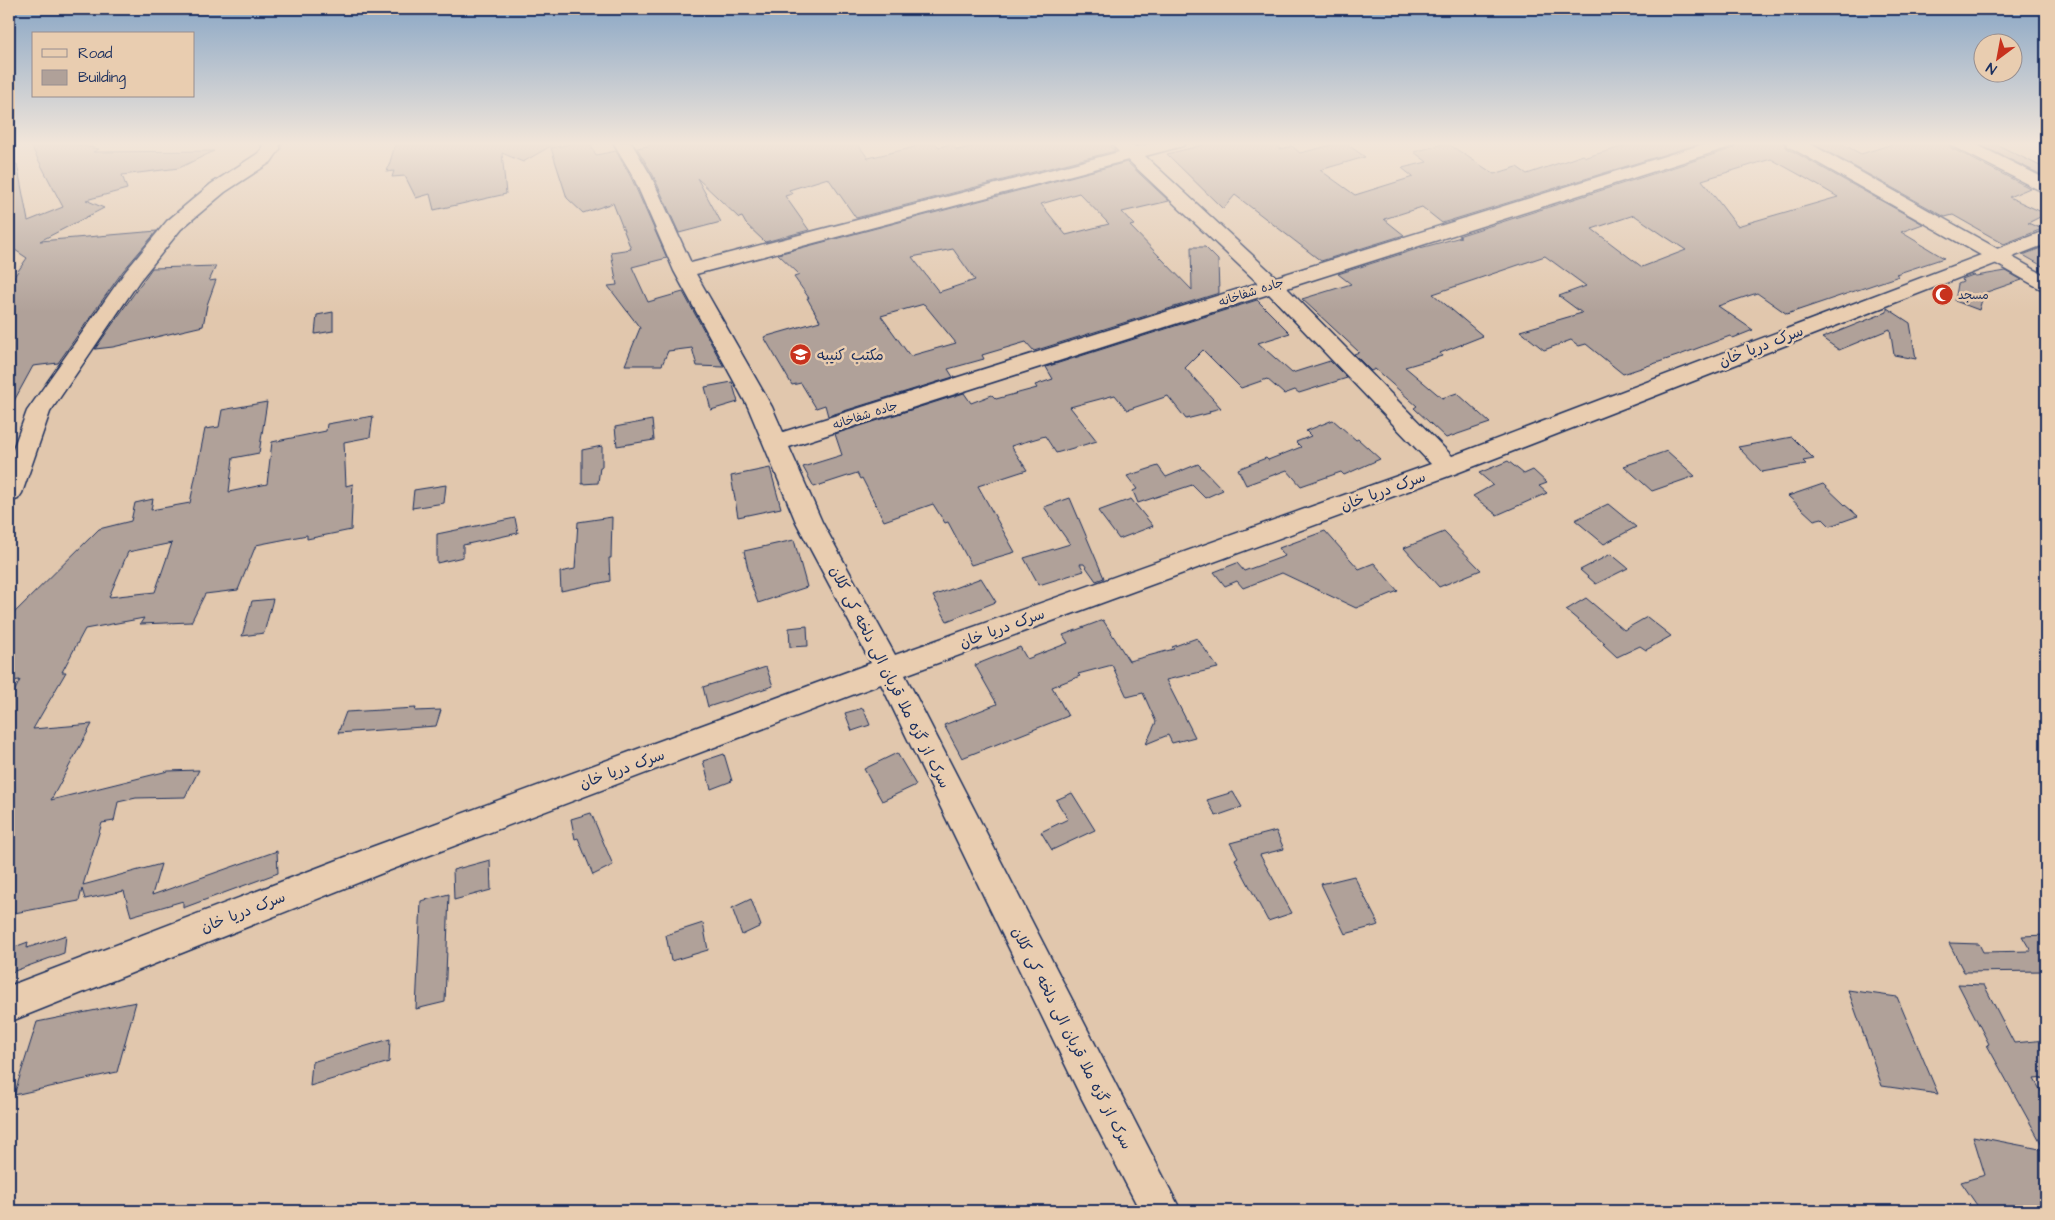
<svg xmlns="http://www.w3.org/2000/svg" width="2055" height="1220" font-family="'Architects Daughter','Playpen Sans Arabic',sans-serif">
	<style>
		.building { fill: #b0a199; stroke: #1b2f5e; fill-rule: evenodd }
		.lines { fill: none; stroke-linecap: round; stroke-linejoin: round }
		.minor-casing { stroke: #1b2f5e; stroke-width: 3 }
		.major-casing { stroke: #1b2f5e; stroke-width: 3 }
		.minor { fill: #e9cdb0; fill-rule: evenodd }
		.major { fill: #e9cdb0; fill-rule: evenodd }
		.labels { text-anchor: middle; stroke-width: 5; stroke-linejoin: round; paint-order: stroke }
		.far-street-label { font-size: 12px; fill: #1b2f5e; stroke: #e9cdb0 }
		.far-poi-label { font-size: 12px; fill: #1b2f5e; stroke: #e9cdb0; text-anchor: start }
		.street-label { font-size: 15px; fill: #1b2f5e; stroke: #e9cdb0 }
		.poi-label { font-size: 15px; fill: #1b2f5e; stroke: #e9cdb0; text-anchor: start }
	</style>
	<rect width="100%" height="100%" fill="#e1c7ad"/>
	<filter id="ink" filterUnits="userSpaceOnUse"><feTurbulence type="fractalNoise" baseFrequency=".02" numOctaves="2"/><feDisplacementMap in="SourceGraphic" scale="10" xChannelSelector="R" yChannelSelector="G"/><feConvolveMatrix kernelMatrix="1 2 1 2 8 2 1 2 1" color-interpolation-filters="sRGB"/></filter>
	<g filter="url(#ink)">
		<!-- building -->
		<g class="building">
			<polygon points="29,142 61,142 99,149 93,152 214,151 179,168 122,175 127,189 86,200 104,208 40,241 157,231 123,271 58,363 33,366 9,410 9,284 27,258 9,246 9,165 17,164 28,221 63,207"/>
			<polygon points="396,142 558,142 523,162 502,153 506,194 434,210 430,194 416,198 405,176 392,177 394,171 387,172"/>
			<polygon points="580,142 589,142 596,155 616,151 631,177 667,258 632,267 648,302 683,292 724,367 697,366 692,348 668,351 662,365 625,365 640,328 608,286 617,285 611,252 631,249 613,203 583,213 567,198 551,148"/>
			<polygon points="667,142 838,142 839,146 856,142 868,158 915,147 911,142 934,142 939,147 951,144 957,150 995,142 1105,142 1115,151 856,218 828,178 789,190 792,194 785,196 809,230 765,242 746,224 742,217 739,218 697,178 721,222 679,233 653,175 637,148"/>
			<polygon points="1215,142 1272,142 1281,149 1292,146 1300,153 1344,142 1365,157 1320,170 1355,195 1413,177 1402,168 1427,162 1414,152 1447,143 1494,174 1517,167 1527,174 1583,155 1586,157 1640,142 1705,142 1442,223 1422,207 1384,219 1404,235 1321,261 1235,195 1223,209 1167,154"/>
			<path d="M 1738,142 L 1783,142 L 1787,148 L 1923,224 L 1901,232 L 1944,258 L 1896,274 L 1899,276 L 1787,314 L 1757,293 L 1718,306 L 1753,330 L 1733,338 L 1730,336 L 1677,356 L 1623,374 L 1586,344 L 1579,346 L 1571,340 L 1544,350 L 1520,331 L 1582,313 L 1559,296 L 1586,286 L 1545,256 L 1433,294 L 1483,336 L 1440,353 L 1442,356 L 1405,367 L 1442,398 L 1457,393 L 1490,423 L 1446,438 L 1414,408 L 1417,406 L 1375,369 L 1371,371 L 1354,354 L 1359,352 L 1302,299 L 1351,284 L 1338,274 L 1420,248 L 1461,237 L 1458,236 L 1734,148 ZM 1771,159 L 1800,175 L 1838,197 L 1737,226 L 1702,180 ZM 1634,215 L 1666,237 L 1686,250 L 1642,267 L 1592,229 Z"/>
			<polygon points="1810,142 1839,142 1861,154 1899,142 1947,142 1951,148 2030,188 2009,197 2046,214 2028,223 2042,229 2004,244 1953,215 1945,217"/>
			<polygon points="1974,142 1992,142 2046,169 2046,177"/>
			<path d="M 1127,162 L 1169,201 L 1122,212 L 1134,225 L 1130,226 L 1192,290 L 1191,247 L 1205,247 L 1218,260 L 1219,293 L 1034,351 L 1026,342 L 982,355 L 984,359 L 948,369 L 953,377 L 828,416 L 825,405 L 816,408 L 801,383 L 792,385 L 764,337 L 820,321 L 807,298 L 809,298 L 794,277 L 800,275 L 778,254 ZM 1079,193 L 1109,224 L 1066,235 L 1041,204 ZM 953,249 L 975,280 L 939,292 L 912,257 ZM 924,304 L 956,343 L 910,356 L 881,316 Z"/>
			<polygon points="2046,246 2046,268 2023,255"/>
			<polygon points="216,266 209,281 216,280 207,305 203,326 113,347 95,349 152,268"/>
			<polygon points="2006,271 2022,280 1984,293 1979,310 1955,301 1958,284 1963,282 1962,279 1973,275 1976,276"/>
			<polygon points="1257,300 1290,333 1258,343 1292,373 1330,361 1347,378 1299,393 1295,390 1284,394 1267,379 1241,388 1203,350 1185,368 1221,408 1209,411 1210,413 1186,419 1168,396 1127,410 1115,395 1070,407 1097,441 1056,453 1045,436 1011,446 1027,470 978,486 1015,552 971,565 948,522 945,523 933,504 884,521 862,478 860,479 857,473 814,487 803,467 842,455 835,434 964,393 971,403 992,395 996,399 1037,388 1035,385 1053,379 1046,367"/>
			<polygon points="1887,308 1910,323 1916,359 1894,355 1890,329 1839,350 1822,338 1887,312"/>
			<polygon points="333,312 333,331 315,334 317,315"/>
			<polygon points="732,382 738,402 711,410 705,387"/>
			<path d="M 267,402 L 259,453 L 233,458 L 229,492 L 267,484 L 272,442 L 326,431 L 327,424 L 373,416 L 370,437 L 344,442 L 346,486 L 353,484 L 351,530 L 307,539 L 307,535 L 256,545 L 238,590 L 205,594 L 191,622 L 140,624 L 144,618 L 85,629 L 62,672 L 66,672 L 33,729 L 92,724 L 51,800 L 168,771 L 199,770 L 185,797 L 136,798 L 118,802 L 114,821 L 102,823 L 83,885 L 161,864 L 152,895 L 277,851 L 278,873 L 183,908 L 183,901 L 131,916 L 124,891 L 85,899 L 82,889 L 79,901 L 9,914 L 9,702 L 20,680 L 9,681 L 9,618 L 99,529 L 131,521 L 135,503 L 153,499 L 151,510 L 190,503 L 205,429 L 219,427 L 222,410 ZM 172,543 L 155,592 L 109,597 L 128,552 Z"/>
			<polygon points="652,420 654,440 617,446 615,427"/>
			<polygon points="1333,420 1356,440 1358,439 1380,459 1344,475 1341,472 1301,486 1287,470 1246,485 1238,469 1266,458 1268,460 1301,447 1296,442 1311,436 1306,431"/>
			<polygon points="1792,437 1814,459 1803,461 1806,464 1762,472 1738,447"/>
			<polygon points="602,446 602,467 600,467 598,483 582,484 582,450"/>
			<polygon points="1667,451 1695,476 1652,491 1624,466"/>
			<polygon points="1508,461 1524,474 1533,470 1547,483 1539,486 1547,493 1497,515 1473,496 1493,485 1479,473"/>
			<polygon points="1198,464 1223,490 1205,498 1192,485 1138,503 1133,491 1137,489 1127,476 1158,466 1166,477"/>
			<polygon points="770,468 781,508 738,517 731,476"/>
			<polygon points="1823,484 1845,505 1858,516 1830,526 1822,518 1814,520 1788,496"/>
			<polygon points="446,485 444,503 412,508 414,490"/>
			<polygon points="1070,498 1104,578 1096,581 1084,564 1080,564 1084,571 1039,585 1024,558 1070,544 1044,507"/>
			<polygon points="1131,499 1153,526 1119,539 1098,511"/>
			<polygon points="1608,504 1636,527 1604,544 1575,520"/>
			<polygon points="612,517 611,558 609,558 610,581 561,591 560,572 575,569 578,522"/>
			<polygon points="515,518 518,533 463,545 463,557 437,563 437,534"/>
			<polygon points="1325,531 1359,569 1374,563 1398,591 1356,608 1282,573 1243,588 1237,581 1225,586 1214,572 1237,563 1244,571 1285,556 1279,548"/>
			<polygon points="1444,532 1481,570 1439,587 1404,548"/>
			<polygon points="794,540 807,587 758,603 752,587 744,551"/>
			<polygon points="1611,554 1628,568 1596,584 1580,570"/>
			<polygon points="981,578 996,602 947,621 933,596"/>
			<polygon points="1586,598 1624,630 1647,617 1671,636 1646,650 1640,646 1617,657 1603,644 1605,643 1566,610"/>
			<polygon points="273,599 264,633 242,636 252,601"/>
			<polygon points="1103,620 1129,661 1174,649 1172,647 1197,638 1218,668 1166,680 1195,737 1172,743 1168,735 1146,744 1156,722 1143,693 1127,697 1112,665 1078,674 1080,676 1052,687 1068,716 962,758 944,725 997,704 975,665 1020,647 1027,659 1068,643 1063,635"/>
			<polygon points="807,626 808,646 790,647 789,628"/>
			<polygon points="766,667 773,686 708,707 703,687"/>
			<polygon points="416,708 415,711 441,710 436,726 338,733 346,712"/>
			<polygon points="863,708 870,725 852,731 845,713"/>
			<polygon points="897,753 916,785 882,801 864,769"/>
			<polygon points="724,754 732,781 711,789 703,761"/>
			<polygon points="1233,792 1242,807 1216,816 1207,800"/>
			<polygon points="1072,793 1095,830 1052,850 1041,832 1068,819 1056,800"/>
			<polygon points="591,813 613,865 593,875 578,838 575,839 571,819"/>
			<polygon points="1276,831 1284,849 1260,855 1292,913 1268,921 1235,859 1238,857 1230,843"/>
			<polygon points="490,860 491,890 454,900 453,870"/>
			<polygon points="1354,876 1379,925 1345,934 1321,884"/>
			<polygon points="449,894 445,1002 416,1009 421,901"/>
			<polygon points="751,899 761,926 742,935 732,908"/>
			<polygon points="703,923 708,950 671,961 666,935"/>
			<polygon points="66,935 64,953 9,973 9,949 28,942 27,948"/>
			<polygon points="2046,935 2046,975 2044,971 1964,972 1949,943 1979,944 1983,952 2031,951 2022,936"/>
			<polygon points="1958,984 1984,985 2014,1043 2046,1040 2046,1078 2034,1079 2046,1100 2046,1211 1981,1211 1961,1182 1985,1175 1973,1136 2045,1150 1987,1045 1989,1044"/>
			<polygon points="1848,990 1897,997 1938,1094 1882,1086"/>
			<polygon points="136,1002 117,1072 14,1095 37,1022"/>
			<polygon points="390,1039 389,1062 310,1086 312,1062"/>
		</g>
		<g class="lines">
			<defs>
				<g id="minor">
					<polygon points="262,142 280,142 280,149 271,162 225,192 181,229 140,280 50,412 22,493 18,499 9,502 9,460 27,411 125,272 167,221 211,184 257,154 262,149"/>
					<path d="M 613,142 L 631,142 L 651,176 L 691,263 L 1119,152 L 1111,143 L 1112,142 L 1129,142 L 1135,147 L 1158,142 L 1186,142 L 1183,146 L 1145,156 L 1276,277 L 1710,142 L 1736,142 L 1733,146 L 1287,288 L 1452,456 L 2039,233 L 2046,231 L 2046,244 L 1457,473 L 905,675 L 1181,1211 L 1140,1211 L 1080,1095 L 881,684 L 380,874 L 9,1022 L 9,986 L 369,848 L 871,663 L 796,522 L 748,407 L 674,271 L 633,176 ZM 1128,160 L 1258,283 L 783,432 L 772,407 L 696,274 ZM 1269,294 L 1431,464 L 895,655 L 822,522 L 789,447 Z"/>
					<polygon points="1949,142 1971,142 2046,179 2046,192 2039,190 1952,146"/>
				</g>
				<polygon id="major" points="1785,142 1807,142 2046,276 2046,290 2039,288 1788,146"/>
			</defs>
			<!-- minor casing -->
			<use href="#minor" class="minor-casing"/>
			<!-- major casing -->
			<use href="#major" class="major-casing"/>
			<!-- minor -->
			<use href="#minor" class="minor"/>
			<!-- major -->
			<use href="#major" class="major"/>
		</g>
	</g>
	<!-- sky -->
	<linearGradient id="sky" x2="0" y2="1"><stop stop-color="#89a6c5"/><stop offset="0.46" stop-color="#f2e6da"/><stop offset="1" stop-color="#f2e6da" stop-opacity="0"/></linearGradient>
	<rect width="2055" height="312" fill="url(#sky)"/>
	<!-- icons -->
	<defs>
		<symbol id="mosque-disc" viewBox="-11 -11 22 22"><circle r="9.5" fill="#c8321e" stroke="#e9cdb0"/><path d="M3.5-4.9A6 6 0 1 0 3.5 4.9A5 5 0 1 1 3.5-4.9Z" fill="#fff"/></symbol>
		<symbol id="school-disc" viewBox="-11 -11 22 22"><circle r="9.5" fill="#c8321e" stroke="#e9cdb0"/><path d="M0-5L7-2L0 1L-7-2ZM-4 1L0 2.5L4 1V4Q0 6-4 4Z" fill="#fff"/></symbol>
	</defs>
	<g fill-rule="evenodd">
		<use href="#mosque-disc" x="1930" y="282" width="25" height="25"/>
		<use href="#school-disc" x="788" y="342" width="25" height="25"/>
	</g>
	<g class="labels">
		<!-- far-street labels -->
		<g class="far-street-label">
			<text transform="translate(1251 292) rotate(-18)" y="4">جاده شفاخانه</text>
			<text transform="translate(865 415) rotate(-18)" y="4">جاده شفاخانه</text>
		</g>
		<!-- far-poi labels -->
		<g class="far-poi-label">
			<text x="1958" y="299">مسجد</text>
		</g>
		<!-- street labels -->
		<g class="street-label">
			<text transform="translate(1761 346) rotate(-21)" y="5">سرک دریا خان</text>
			<text transform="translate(1383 491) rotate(-20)" y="5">سرک دریا خان</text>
			<text transform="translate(1002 628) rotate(-20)" y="5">سرک دریا خان</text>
			<text transform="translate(890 677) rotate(63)" y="5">سرک از گزه ملا قربان الی دلخه کی کلان</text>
			<text transform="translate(622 769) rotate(-20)" y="5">سرک دریا خان</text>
			<text transform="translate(243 912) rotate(-21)" y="5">سرک دریا خان</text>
			<text transform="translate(1072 1038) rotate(63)" y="5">سرک از گزه ملا قربان الی دلخه کی کلان</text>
		</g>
		<!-- poi labels -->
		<g class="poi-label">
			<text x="817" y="360">مکتب کنیبه</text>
		</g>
	</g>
	<!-- margin -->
	<rect width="2055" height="1220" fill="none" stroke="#e9cdb0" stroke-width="30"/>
	<rect x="15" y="15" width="2025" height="1190" fill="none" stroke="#1b2f5e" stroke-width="2" filter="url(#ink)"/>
	<!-- legend -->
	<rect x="32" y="32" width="162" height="65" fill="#e9cdb0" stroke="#978e8f"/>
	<rect x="42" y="49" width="25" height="8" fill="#e9cdb0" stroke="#978e8f"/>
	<text x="78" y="58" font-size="15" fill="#1b2f5e">Road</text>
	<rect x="42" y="70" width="25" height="15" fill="#b0a199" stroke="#978e8f"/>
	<text x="78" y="82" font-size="15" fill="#1b2f5e">Building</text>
	<!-- north arrow -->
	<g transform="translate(1998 58) rotate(212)"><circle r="24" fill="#e9cdb0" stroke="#978e8f"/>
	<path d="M0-4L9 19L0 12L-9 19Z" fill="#c8321e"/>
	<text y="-8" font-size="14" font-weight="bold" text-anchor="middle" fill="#1b2f5e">N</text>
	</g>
</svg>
